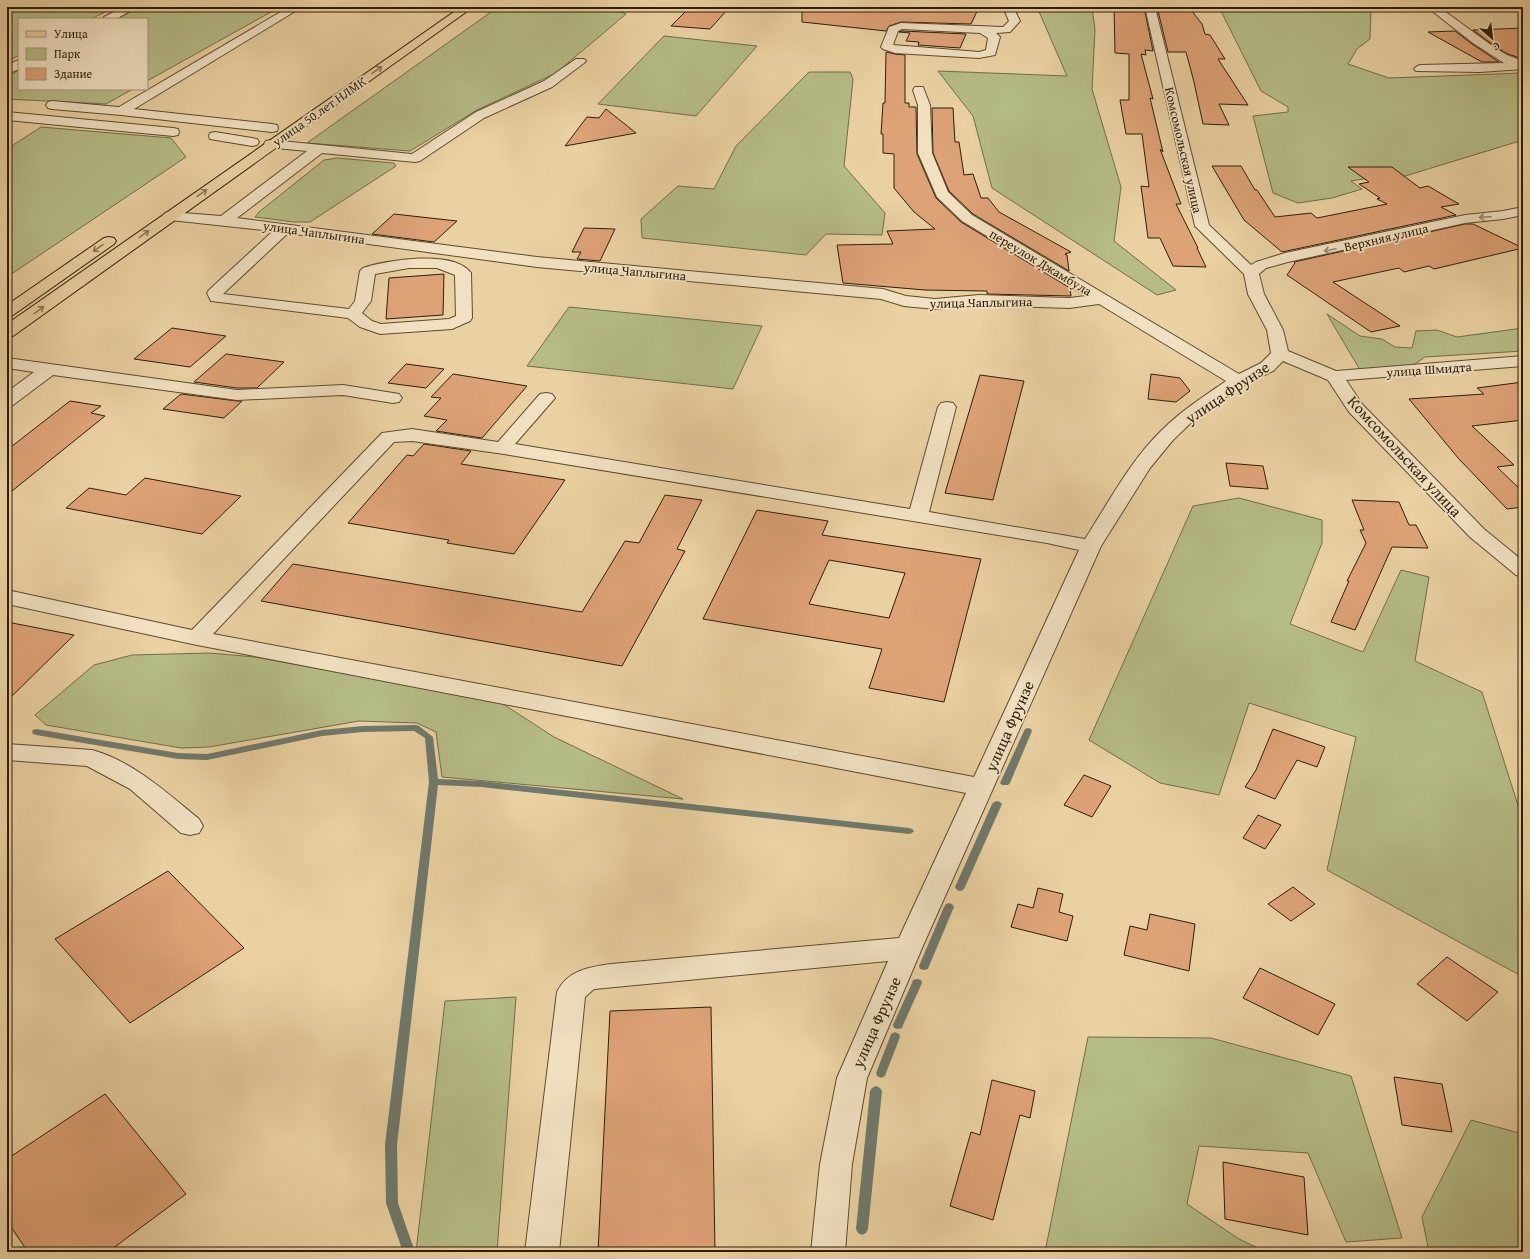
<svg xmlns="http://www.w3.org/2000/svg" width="1530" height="1259" font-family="'Gentium Book Plus',serif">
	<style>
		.green { fill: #b5bc86; stroke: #726d47 }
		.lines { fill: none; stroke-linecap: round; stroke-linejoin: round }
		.stream { fill: #6f796c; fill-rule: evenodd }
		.building { fill: #dea277; stroke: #2e1e08; fill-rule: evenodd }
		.minor-casing { stroke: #5d4b2e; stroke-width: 2 }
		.major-casing { stroke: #2e1e08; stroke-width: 2 }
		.minor { fill: #f1e1c2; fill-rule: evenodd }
		.major { fill: #ead1a1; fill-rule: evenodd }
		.oneway { stroke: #8c7854 }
		.oneway2 { stroke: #99896e }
		.labels { text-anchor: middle; stroke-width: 3.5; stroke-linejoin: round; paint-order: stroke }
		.far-street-label { font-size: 13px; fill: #2e1e08; stroke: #f1e1c2 }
		.street-label { font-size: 16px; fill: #2e1e08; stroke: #f1e1c2 }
	</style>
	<rect width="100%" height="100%" fill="#ead1a1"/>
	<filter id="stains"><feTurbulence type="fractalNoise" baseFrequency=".005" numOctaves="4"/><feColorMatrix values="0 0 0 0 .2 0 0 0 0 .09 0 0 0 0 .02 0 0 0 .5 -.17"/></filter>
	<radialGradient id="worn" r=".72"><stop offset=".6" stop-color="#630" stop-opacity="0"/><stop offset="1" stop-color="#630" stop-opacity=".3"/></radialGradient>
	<!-- green -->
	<g class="green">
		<polygon points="7,7 115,7 91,19 19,19 19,55 7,62"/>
		<polygon points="139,7 280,7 147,81 147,19 117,19"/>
		<polygon points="498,7 610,7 626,14 556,73 477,110 410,151 307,143"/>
		<polygon points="1037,7 1092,7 1095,30 1092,89 1121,187 1114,241 1176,290 1157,295 992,188 973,116 938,71 1067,76"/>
		<polygon points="1219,7 1371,7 1370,39 1357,49 1348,64 1389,78 1523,73 1523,140 1379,184 1370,178 1351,181 1362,189 1332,198 1298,203 1273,193 1253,116 1288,112 1288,107 1261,91"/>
		<polygon points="664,36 757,46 696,116 598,104"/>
		<polygon points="19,70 19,89 133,89 106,104 7,99 7,77"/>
		<polygon points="809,72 850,72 853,79 844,166 885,213 882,235 826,234 806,255 642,238 641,219 678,186 714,189 736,146"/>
		<polygon points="41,127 171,138 186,157 7,277 7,149"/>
		<polygon points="337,158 394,163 396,166 310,222 294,222 255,217 259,212 324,160"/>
		<polygon points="569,307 762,326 733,389 527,366"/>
		<polygon points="1327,314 1360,336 1382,339 1395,347 1412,348 1416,331 1437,330 1457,337 1523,328 1523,351 1425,357 1412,366 1360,370"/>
		<polygon points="1239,498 1322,520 1322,543 1290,624 1363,652 1401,570 1429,577 1415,661 1482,692 1523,821 1523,977 1327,870 1356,737 1249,703 1219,795 1160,783 1089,740 1193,506"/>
		<polygon points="209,653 255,657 500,702 554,737 683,799 442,777 436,732 417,723 359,721 209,747 181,748 46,725 35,715 94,665 132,655"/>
		<polygon points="516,997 497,1252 416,1252 445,1001"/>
		<polygon points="1088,1037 1211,1038 1351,1076 1402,1238 1346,1242 1308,1153 1199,1146 1187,1204 1239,1239 1266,1252 1045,1252"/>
		<polygon points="1471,1120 1523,1134 1523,1252 1429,1252 1422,1217"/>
	</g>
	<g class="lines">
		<!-- stream -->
		<g class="stream">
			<polygon points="416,725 419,726 433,737 438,779 481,781 909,828 912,829 914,831 912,833 909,834 481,787 438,785 397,1145 398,1203 415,1252 403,1252 386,1203 385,1145 429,782 425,738 414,731 363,732 322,736 207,760 178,759 36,735 33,734 32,732 33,730 36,729 178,753 207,754 322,730 363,726"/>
			<polygon points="1028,728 1031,729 1032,731 1010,783 1008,785 1002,785 1000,783 1024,731 1025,729"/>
			<polygon points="997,801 1000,802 1002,804 965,887 963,890 960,891 957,890 955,887 992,804 994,802"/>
			<polygon points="949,903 952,904 954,907 929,966 928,969 924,970 920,969 919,966 944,907 946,904"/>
			<polygon points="917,979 921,980 922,983 903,1025 902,1028 898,1029 894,1028 893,1025 912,983 913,980"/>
			<polygon points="895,1032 899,1034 900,1037 886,1073 885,1076 881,1078 877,1076 876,1073 890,1037 891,1034"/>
			<polygon points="876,1086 880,1088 882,1091 868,1229 866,1233 862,1235 858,1233 856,1229 870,1091 872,1088"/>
		</g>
	</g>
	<!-- building -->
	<g class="building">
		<polygon points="690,7 691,7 727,10 710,29 671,26"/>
		<polygon points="802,7 979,7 971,24 901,22 889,26 886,31 802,22"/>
		<polygon points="1114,7 1144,7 1153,51 1145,50 1146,55 1141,54 1153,99 1150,98 1163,152 1160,149 1181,204 1176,204 1198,248 1197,248 1206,267 1173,266 1160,238 1148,238 1141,186 1149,187 1142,134 1126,134 1120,100 1129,100 1129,54 1115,53"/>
		<polygon points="1157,7 1181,7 1183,10 1191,10 1202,24 1205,34 1210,35 1225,59 1218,59 1248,105 1219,104 1229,125 1203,124 1194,82 1186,52 1168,52"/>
		<polygon points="1523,28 1523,59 1508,54 1496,47 1473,30"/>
		<polygon points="902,31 966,34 960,48 918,45 919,42 906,41 910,33 899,32"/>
		<polygon points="1455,31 1472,44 1499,62 1482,62 1428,32"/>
		<polygon points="886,52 895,54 905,55 905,103 909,103 909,107 916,107 917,154 936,198 961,222 1070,288 1071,296 987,294 987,291 925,290 843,283 837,245 893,244 887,231 935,229 914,212 894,188 894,154 883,153 883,134 881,134 883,103 885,103"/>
		<polygon points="932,108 953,108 955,142 959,142 964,175 973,174 981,198 988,198 999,212 1071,252 1065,254 1067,255 1069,271 973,214 949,191 933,153"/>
		<polygon points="606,109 636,133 565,146 587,117 599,118"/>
		<polygon points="1212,166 1241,166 1255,190 1257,190 1275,217 1311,213 1317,218 1387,204 1377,199 1380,198 1359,184 1369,182 1348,167 1392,167 1420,188 1428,186 1459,204 1441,207 1456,215 1282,252 1244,220"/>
		<polygon points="394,214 457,221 434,242 372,234"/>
		<polygon points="1465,224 1473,224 1523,248 1434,269 1429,266 1404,272 1399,268 1333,282 1400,326 1371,332 1287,275 1295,263 1294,262"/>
		<polygon points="584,228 615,229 600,261 577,259 581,252 572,252"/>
		<polygon points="444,274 443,315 386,319 389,278"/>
		<polygon points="172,328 226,336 190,367 134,359"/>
		<polygon points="226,354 284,362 257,388 237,388 194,382"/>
		<polygon points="406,364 444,369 426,388 388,383"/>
		<polygon points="453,374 527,386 482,438 436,431 447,420 424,416 441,398 431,397"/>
		<polygon points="1151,374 1180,378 1190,391 1176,402 1148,399"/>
		<polygon points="980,375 1024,381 993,500 945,493"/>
		<polygon points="1523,382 1523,420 1472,426 1514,465 1497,467 1523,492 1523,507 1507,509 1459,459 1409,399 1484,394 1477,388"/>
		<polygon points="181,394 237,401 242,401 224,418 163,409"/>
		<polygon points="70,401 101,406 91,413 105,416 7,495 7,450"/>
		<polygon points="424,444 471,451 461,464 565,480 514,554 447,543 449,540 348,523 407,455 413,456"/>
		<polygon points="1226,463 1263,466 1268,489 1230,486"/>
		<polygon points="145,478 241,496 202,534 66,508 89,488 126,495"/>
		<polygon points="665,495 702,500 677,549 685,551 622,666 261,601 293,564 582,612 625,541 639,543"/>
		<polygon points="1352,500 1399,502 1409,525 1416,525 1428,548 1392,547 1355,630 1331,622 1349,581 1347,581 1366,543 1360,530 1364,530"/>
		<path d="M 757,510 L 828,521 L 822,535 L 981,559 L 944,702 L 869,688 L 882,649 L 703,619 ZM 829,560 L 905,573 L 889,618 L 809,604 Z"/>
		<polygon points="7,622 74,635 7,701"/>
		<polygon points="1273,729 1325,747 1317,767 1297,760 1275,799 1245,787 1256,770"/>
		<polygon points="1084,775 1111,786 1092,817 1064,805"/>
		<polygon points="1258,815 1281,825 1265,849 1243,838"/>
		<polygon points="168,871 244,948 130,1023 55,939"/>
		<polygon points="1293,887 1315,904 1291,921 1268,904"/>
		<polygon points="1038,888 1063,894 1059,912 1073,916 1067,941 1011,927 1018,904 1033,908"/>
		<polygon points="1150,914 1195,924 1189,971 1124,955 1130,926 1147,930"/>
		<polygon points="1447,957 1498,992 1467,1021 1417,984"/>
		<polygon points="1260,968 1335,1004 1318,1035 1243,998"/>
		<polygon points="711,1007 715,1252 598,1252 610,1011"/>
		<polygon points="1394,1077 1442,1084 1452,1132 1402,1125"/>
		<polygon points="992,1080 1035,1091 1030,1118 1020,1115 993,1220 950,1206 971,1132 980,1135"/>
		<polygon points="105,1094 186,1194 108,1252 28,1252 7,1221 7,1159"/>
		<polygon points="1223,1162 1304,1177 1308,1235 1225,1219"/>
	</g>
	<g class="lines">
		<defs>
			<g id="minor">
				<polygon points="124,7 137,7 116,19 103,19 104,17"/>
				<polygon points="289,7 302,7 134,109 272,124 277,125 278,128 277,131 272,132 121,115 52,109 48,108 46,105 48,102 52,101 119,107"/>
				<path d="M 1003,7 L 1013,7 L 1020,21 L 1010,32 L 996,33 L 1000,37 L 995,55 L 979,58 L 895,53 L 883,49 L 881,47 L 889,27 L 901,23 L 1003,27 L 1009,21 ZM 902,29 L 980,33 L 988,38 L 986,50 L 979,52 L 893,45 L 898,31 Z"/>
				<path d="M 1145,7 L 1155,7 L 1209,225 L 1251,265 L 1256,262 L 1285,253 L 1465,215 L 1503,211 L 1523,207 L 1523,215 L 1503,219 L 1465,223 L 1288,262 L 1266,268 L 1259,274 L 1264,294 L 1283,330 L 1288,351 L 1336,371 L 1523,356 L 1523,366 L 1346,380 L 1362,404 L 1484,529 L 1523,561 L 1523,577 L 1516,575 L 1470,537 L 1349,412 L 1328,380 L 1283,361 L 1273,371 L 1244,385 L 1199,415 L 1173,440 L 1150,468 L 1101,546 L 922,948 L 867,1078 L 852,1164 L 845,1252 L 811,1252 L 820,1164 L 837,1078 L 888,961 L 594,989 L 585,997 L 559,1252 L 525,1252 L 557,992 C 568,970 589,967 611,964 L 899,938 L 966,793 L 197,645 L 7,604 L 7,590 L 192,630 L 382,433 L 412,429 L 498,442 L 540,394 L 546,393 L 552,394 L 555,398 L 515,444 L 910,509 L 938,407 L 941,403 L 947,402 L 953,403 L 956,407 L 929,512 L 1085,539 C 1109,502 1130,461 1161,431 C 1181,411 1203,397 1226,381 L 1099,304 L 1069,308 L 979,305 L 935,309 L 904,306 L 881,299 L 537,267 L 288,233 L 223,294 L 349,309 L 355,301 L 360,271 L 363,268 C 386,260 454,249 471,273 L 472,318 L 470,321 L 452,329 L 380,334 L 360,327 L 348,318 L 211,301 L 207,293 L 209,290 L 273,231 L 170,220 L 165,219 L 163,216 L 165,213 L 170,212 L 221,216 L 307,151 L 266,147 L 264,144 L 266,141 L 271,140 L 412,154 L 476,112 L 544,81 L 576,59 L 584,59 L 586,61 L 584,63 L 552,87 L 484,118 L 420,161 L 415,162 L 322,153 L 237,218 L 537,257 L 883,289 L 906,296 L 935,299 L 979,295 L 1069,298 L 1086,296 L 962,221 L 937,197 L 918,153 L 918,105 L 913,90 L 915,87 L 923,87 L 930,105 L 932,153 L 948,192 L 972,215 L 1239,374 L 1261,363 L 1271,353 L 1267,330 L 1248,294 L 1244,274 L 1195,226 ZM 409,268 L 437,268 L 455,275 L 456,316 L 449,319 L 381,324 L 372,321 L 362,313 L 371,301 L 375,274 ZM 412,441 L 504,454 L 1047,543 L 1079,550 L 974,777 L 213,634 L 394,442 Z"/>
				<polygon points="1427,7 1439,7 1495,48 1507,55 1523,61 1523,69 1480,72 1416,71 1414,69 1416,67 1420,65 1504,63 1473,43"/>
				<polygon points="19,60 19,69 7,74 7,65"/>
				<polygon points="7,112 173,128 178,129 179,132 178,135 173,136 7,120"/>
				<polygon points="215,132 252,138 257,139 259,142 257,145 252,146 210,139 209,136 210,133"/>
				<polygon points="7,358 237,390 343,385 393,393 399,394 402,398 399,402 393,403 343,395 237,400 53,375 13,405 7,406 7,392 34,372 7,368"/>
				<path d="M 7,744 L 92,750 C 133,761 167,793 199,819 L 203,826 L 199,833 L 190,835 L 181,833 L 130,789 L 87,766 L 7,760 Z"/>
			</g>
			<g id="major">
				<polygon points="461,7 473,7 13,336 7,337 7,324"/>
				<polygon points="109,237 114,238 116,241 114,244 13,315 7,317 7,305 104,238"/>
			</g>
		</defs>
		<!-- minor casing -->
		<use href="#minor" class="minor-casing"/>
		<!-- major casing -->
		<use href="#major" class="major-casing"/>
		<!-- minor -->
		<use href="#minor" class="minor"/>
		<!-- major -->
		<use href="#major" class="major"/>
	</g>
	<!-- one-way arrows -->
	<defs><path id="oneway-shaft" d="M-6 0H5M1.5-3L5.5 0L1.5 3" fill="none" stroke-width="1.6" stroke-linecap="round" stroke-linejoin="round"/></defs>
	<g class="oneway">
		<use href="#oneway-shaft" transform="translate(377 70) rotate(-35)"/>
		<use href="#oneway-shaft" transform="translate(202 193) rotate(-35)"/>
		<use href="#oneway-shaft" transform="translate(144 234) rotate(-36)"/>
		<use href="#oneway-shaft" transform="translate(98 248) rotate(145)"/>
		<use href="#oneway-shaft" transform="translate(39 310) rotate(-36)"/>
	</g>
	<g class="oneway2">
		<use href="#oneway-shaft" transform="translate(1485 217) rotate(177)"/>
		<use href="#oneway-shaft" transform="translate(1330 250) rotate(168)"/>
	</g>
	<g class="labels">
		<!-- far-street labels -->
		<g class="far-street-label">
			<text transform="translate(319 111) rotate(-35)" y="5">улица 50 лет НЛМК</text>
			<text transform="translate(1184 150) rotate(77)" y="5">Комсомольская улица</text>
			<text transform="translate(314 232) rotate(8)" y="5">улица Чаплыгина</text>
			<text transform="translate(1386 237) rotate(-13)" y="5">Верхняя улица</text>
			<text transform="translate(1041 262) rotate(31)" y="5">переулок Джамбула</text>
			<text transform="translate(635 271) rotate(5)" y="5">улица Чаплыгина</text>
			<text transform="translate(981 302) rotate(-1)" y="5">улица Чаплыгина</text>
			<text transform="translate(1429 369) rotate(-4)" y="5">улица Шмидта</text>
		</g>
		<!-- street labels -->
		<g class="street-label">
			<text transform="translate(1227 392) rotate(-34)" y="6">улица Фрунзе</text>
			<text transform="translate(1405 456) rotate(47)" y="6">Комсомольская улица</text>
			<text transform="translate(1009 726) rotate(-66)" y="6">улица Фрунзе</text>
			<text transform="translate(876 1022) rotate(-66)" y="6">улица Фрунзе</text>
		</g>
	</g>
	<!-- margin -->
	<rect width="1530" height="1259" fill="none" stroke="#ead1a1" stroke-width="24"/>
	<rect x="8" y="8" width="1514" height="1243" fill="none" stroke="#2e1e08" stroke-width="2"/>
	<rect x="12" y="12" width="1506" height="1235" fill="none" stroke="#2e1e08"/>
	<!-- legend -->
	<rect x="18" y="18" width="130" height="72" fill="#f1e1c2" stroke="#a39378"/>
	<rect x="26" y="31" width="20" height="6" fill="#ead1a1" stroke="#a39378"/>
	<text x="54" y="38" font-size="12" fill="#2e1e08">Улица</text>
	<rect x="26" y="48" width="20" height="12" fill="#b5bc86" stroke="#a39378"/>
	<text x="54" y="58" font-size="12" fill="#2e1e08">Парк</text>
	<rect x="26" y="68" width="20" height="12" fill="#dea277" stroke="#a39378"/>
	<text x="54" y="78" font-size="12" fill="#2e1e08">Здание</text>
	<!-- north arrow -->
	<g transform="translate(1492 38) rotate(152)" stroke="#f1e1c2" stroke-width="3" paint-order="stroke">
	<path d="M0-3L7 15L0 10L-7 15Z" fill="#2e1e08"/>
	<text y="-6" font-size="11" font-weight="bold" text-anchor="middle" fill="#2e1e08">С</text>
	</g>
	<rect width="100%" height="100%" filter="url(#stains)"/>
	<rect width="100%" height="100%" fill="url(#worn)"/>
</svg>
